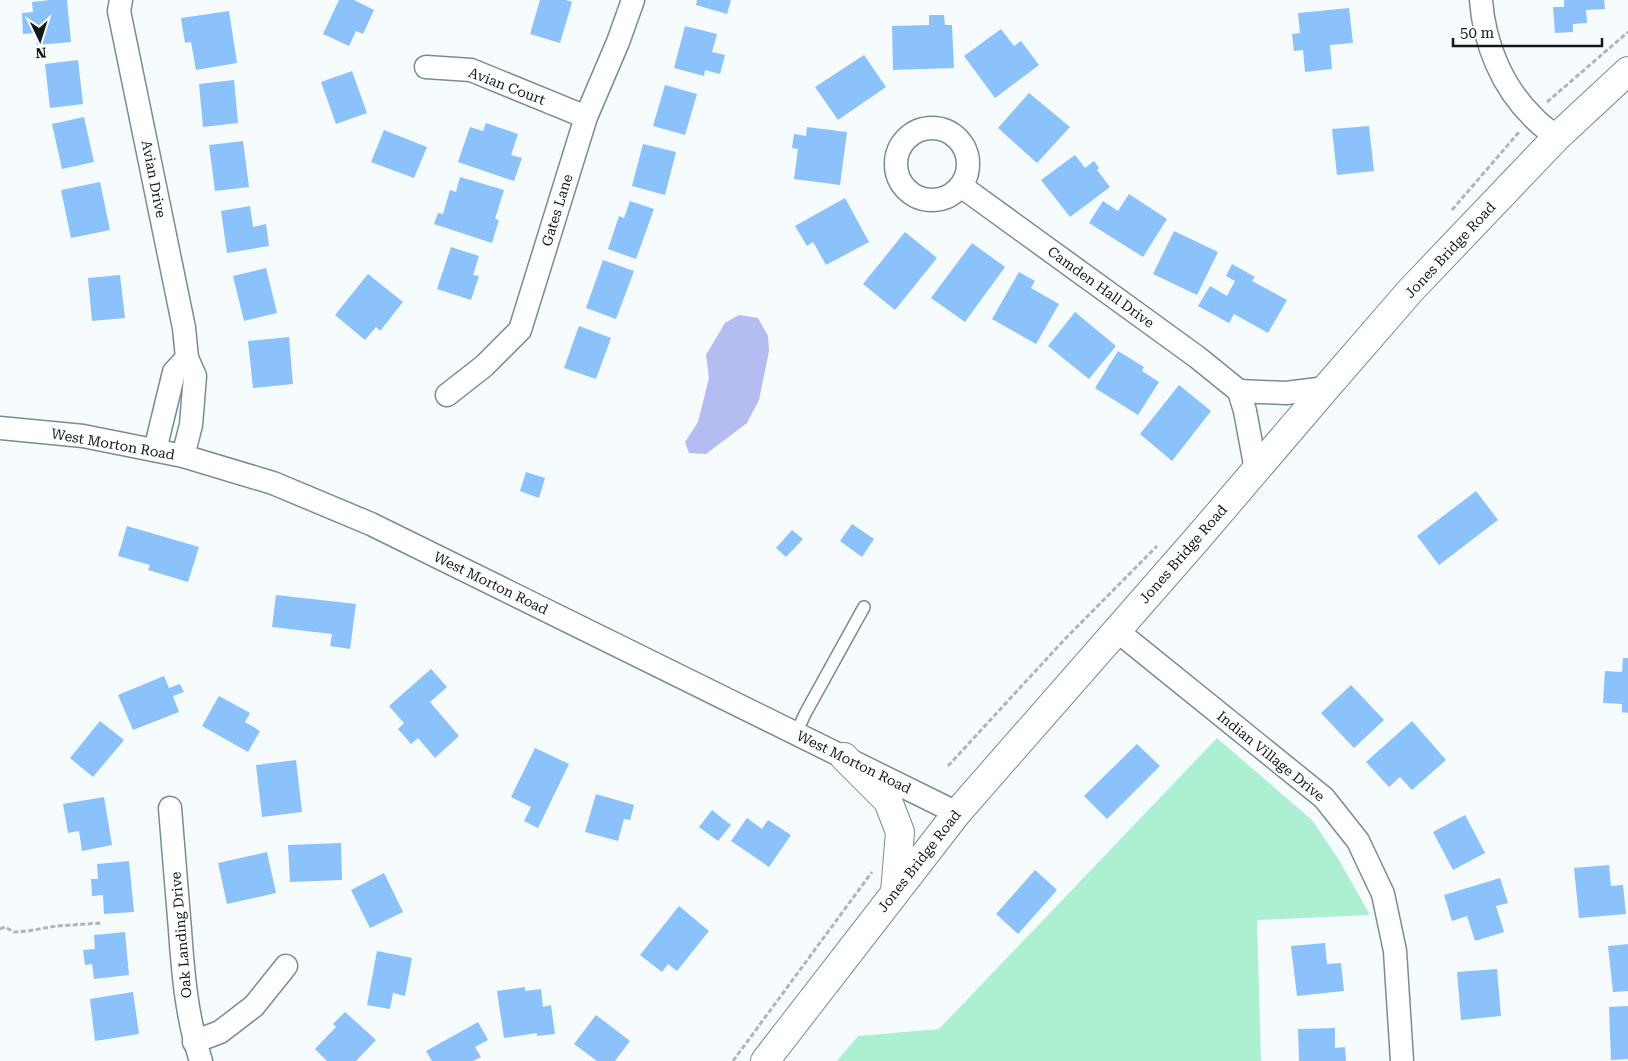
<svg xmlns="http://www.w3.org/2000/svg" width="1628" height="1061" font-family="'Roboto Serif',serif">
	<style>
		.green { fill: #adf0d1 }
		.water { fill: #b5bcf1 }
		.building { fill: #8bc2fb }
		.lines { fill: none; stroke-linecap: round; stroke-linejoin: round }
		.service-casing { stroke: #768d95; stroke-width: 14 }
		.minor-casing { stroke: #768d95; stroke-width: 25 }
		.secondary-casing { stroke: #768d95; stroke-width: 30 }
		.path { stroke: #afb6b8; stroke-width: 3; stroke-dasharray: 5 2.5; stroke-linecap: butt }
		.service { stroke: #fff; stroke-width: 11 }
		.minor { stroke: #fff; stroke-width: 22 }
		.secondary { stroke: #fff; stroke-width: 28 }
		.labels { text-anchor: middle; stroke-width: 4.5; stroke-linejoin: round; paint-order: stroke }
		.street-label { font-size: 14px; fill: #10191c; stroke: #fff }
	</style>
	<rect width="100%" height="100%" fill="#f6fbfd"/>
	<!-- green -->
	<polygon class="green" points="1217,738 1312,820 1339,860 1370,915 1257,920 1261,1061 837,1061 858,1036 939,1029"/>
	<!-- water -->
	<polygon class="water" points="739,315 758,318 768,336 769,351 759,400 747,423 706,454 689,453 685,442 698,422 709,378 706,355 725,323"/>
	<!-- building -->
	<g class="building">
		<polygon points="50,0 67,0 71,42 37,45 36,33 23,34 22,13 33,12 32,2"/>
		<polygon points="339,0 354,0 374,10 363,34 356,31 349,46 323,34"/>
		<polygon points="540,0 566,0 572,2 560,43 530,34"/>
		<polygon points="697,0 731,0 727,14 696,5"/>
		<polygon points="1564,0 1604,0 1605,9 1586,10 1587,23 1573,24 1573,32 1555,33 1553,7 1564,7"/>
		<polygon points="1349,8 1353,43 1330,45 1332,69 1305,72 1303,50 1294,51 1292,34 1300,33 1298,13"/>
		<polygon points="229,11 237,63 196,70 191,42 185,43 181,18"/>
		<polygon points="929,15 944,15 945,25 952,25 954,68 893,70 892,26 929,25"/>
		<polygon points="685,26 717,34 712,52 725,55 720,74 705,70 704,76 674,68"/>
		<polygon points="1001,29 1014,46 1021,41 1039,65 995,98 964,56"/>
		<polygon points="864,55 886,87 838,120 815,87"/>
		<polygon points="78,60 83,104 50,108 45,64"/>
		<polygon points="352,71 367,113 336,124 321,82"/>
		<polygon points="234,80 238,123 203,127 199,84"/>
		<polygon points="665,85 697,94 685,135 653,126"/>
		<polygon points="1029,93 1070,127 1037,163 998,128"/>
		<polygon points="84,117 94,162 62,169 52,124"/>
		<polygon points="486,123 518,134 511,155 522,158 514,181 458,162 470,127 483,131"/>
		<polygon points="1369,126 1374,171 1337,175 1332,129"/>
		<polygon points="807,127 847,132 840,185 794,179 798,149 792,148 794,134 806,136"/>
		<polygon points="384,130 427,147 414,178 371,162"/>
		<polygon points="243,141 249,187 215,191 209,145"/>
		<polygon points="643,144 676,152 665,195 632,186"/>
		<polygon points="1075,155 1085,168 1094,161 1099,168 1097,170 1110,187 1070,217 1041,180"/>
		<polygon points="460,177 504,190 495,219 499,220 492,243 434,224 438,213 443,214 450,190 456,192"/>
		<polygon points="100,182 110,230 71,238 61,190"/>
		<polygon points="1129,194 1167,219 1143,257 1089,223 1103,201 1118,211"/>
		<polygon points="845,198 869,242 826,265 813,242 807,246 795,226"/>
		<polygon points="630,201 654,209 636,259 608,249 619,216 624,218"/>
		<polygon points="250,206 253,227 266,224 269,246 227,253 221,211"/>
		<polygon points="1174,231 1218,252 1197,295 1153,274"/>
		<polygon points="905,232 937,258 895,310 863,284"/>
		<polygon points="972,243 1005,267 965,322 931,298"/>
		<polygon points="451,247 479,256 473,275 479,276 471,300 437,289"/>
		<polygon points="603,260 634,271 616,319 586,308"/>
		<polygon points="1232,264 1255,277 1252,281 1287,300 1268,333 1234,314 1229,323 1198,306 1210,286 1227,296 1235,281 1226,276"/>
		<polygon points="266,268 277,313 244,321 233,276"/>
		<polygon points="1019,272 1035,281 1031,288 1059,304 1036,344 992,319"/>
		<polygon points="368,274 403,302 380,331 376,327 365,340 335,315"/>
		<polygon points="120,275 125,318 92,321 88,278"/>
		<polygon points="1075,312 1116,346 1089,379 1048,346"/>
		<polygon points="579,326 611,338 596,379 564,368"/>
		<polygon points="289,337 293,384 253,388 248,341"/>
		<polygon points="1118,351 1144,367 1142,371 1159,382 1138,415 1095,388"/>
		<polygon points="1179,385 1211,411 1172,461 1140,434"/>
		<polygon points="526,472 545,478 539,498 520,491"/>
		<polygon points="1476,491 1498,520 1439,565 1417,536"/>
		<polygon points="852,524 874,539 862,557 840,541"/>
		<polygon points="127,526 199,547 188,582 148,570 150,565 118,556"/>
		<polygon points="792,530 803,539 786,557 776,548"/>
		<polygon points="276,595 356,604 350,649 330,646 332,634 272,627"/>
		<polygon points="1623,658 1628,658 1628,713 1622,712 1622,704 1603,703 1605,671 1622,672"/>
		<polygon points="431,669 447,687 430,702 459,736 435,758 418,738 411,744 398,729 404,723 389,706"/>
		<polygon points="164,676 169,688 180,684 184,692 173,696 179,712 133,730 118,695"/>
		<polygon points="1351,685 1384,720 1354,748 1321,713"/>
		<polygon points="219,696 250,713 245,722 260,731 248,752 202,726"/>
		<polygon points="100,721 124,740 93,777 70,758"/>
		<polygon points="1412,721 1446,760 1412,790 1400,777 1389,787 1366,762"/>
		<polygon points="1137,744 1160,766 1107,819 1084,796"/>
		<polygon points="535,748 569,764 538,828 524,821 531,807 511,797"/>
		<polygon points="296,760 302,812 262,817 256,765"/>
		<polygon points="596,794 634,805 630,820 624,819 618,841 585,832"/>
		<polygon points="104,797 112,845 82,851 79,831 68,833 63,804"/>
		<polygon points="712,810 731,825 718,841 699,827"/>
		<polygon points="1465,815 1485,853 1453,870 1433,832"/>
		<polygon points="747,818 762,829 768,820 791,835 769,867 731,841"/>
		<polygon points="341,843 342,880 290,882 288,845"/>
		<polygon points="267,852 276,893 227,904 218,863"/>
		<polygon points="129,861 134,912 104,914 103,895 92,896 91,879 98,879 97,864"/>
		<polygon points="1609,865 1611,886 1623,885 1626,914 1579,918 1574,868"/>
		<polygon points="1035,870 1057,890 1018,934 996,914"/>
		<polygon points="384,873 403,912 370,928 351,890"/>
		<polygon points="1500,878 1508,903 1496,906 1504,932 1475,941 1467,916 1452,921 1444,895"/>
		<polygon points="679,906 709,931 677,971 668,964 662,972 640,955"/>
		<polygon points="125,932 129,975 94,979 92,964 85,965 83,950 95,949 94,935"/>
		<polygon points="1325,943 1327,964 1341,963 1344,991 1297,996 1291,946"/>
		<polygon points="1628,944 1628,991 1613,992 1608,946"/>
		<polygon points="377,951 412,958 405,996 393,993 390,1009 367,1005"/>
		<polygon points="1497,969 1501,1016 1461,1020 1457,972"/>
		<polygon points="525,987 525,991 541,989 543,1007 551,1005 555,1034 537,1036 537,1033 504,1038 497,991"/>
		<polygon points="133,992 139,1034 95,1041 90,999"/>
		<polygon points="1628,1006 1628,1059 1611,1060 1609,1007"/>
		<polygon points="345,1012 376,1040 356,1061 327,1061 315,1049 336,1027 333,1024"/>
		<polygon points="596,1015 630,1041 615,1061 597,1061 574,1044"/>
		<polygon points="478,1022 488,1040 475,1047 481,1057 473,1061 432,1061 426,1051"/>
		<polygon points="1335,1028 1335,1048 1345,1047 1346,1061 1299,1061 1298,1029"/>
	</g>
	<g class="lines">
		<defs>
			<polyline id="service" points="796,733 806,712 864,607"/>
			<g id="minor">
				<polyline points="121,0 119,11 184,328 187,358 195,376 191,425 183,456"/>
				<path d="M 1481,0 C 1484,43 1502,87 1533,117 C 1540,125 1549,131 1557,137"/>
				<polyline points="426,67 471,70 586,117"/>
				<circle cx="932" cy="164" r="36"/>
				<polyline points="961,186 1197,357 1239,391"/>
				<polyline points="447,395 484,366 520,330 586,117 618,42 633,0"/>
				<polyline points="0,428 83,436 183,456 273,483 371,524 957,813"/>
				<polyline points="155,450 174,372 187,358"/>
				<polyline points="1256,470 1245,411 1239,391 1286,393 1326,388"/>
				<polyline points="1116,630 1324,798 1358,841 1383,894 1395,951 1402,1061"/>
				<path d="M 170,808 C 173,849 177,889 180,930 C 183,974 187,1019 201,1061"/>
				<polyline points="194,1042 220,1032 254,1006 286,966"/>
			</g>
			<g id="secondary">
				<polyline points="844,757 888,801 900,832 895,892"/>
				<polyline points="765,1061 957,813 1197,539 1326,388 1411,290 1557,137 1628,71"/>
			</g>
		</defs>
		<!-- service casing -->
		<use href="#service" class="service-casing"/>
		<!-- minor casing -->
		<use href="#minor" class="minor-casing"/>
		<!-- secondary casing -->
		<use href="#secondary" class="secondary-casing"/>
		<!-- path -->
		<g class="path">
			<polyline points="1547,102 1628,32"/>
			<polyline points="1452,210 1519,132"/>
			<polyline points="948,766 1064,640 1157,546"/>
			<polyline points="0,929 5,927 14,932 28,931 56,926 102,923"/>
			<polyline points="733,1061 872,872"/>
		</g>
		<!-- service -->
		<use href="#service" class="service"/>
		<!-- minor -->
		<use href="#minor" class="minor"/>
		<!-- secondary -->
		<use href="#secondary" class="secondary"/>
	</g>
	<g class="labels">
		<!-- street labels -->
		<g class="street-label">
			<text transform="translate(507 86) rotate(21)" y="5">Avian Court</text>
			<text transform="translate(154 179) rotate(79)" y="5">Avian Drive</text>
			<text transform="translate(557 210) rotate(-73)" y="5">Gates Lane</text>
			<text transform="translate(1450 250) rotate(-47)" y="5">Jones Bridge Road</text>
			<text transform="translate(1101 287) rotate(36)" y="5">Camden Hall Drive</text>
			<text transform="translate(113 444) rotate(10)" y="5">West Morton Road</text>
			<text transform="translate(1183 554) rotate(-49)" y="5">Jones Bridge Road</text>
			<text transform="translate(491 583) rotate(26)" y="5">West Morton Road</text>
			<text transform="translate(1271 756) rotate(39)" y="5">Indian Village Drive</text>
			<text transform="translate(854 762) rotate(26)" y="5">West Morton Road</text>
			<text transform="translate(919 861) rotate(-52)" y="5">Jones Bridge Road</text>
			<text transform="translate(181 935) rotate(-95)" y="5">Oak Landing Drive</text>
		</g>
	</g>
	<!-- north arrow -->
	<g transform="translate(40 40) rotate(176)" stroke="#ffffff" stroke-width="4" paint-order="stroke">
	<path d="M0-4L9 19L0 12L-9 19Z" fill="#10191c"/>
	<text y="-8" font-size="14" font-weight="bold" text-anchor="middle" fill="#10191c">N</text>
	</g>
	<!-- scale -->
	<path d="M1453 38v8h149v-8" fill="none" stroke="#10191c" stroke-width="2.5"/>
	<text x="1460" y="38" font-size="15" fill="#10191c" stroke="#ffffff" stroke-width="4" paint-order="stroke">50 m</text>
</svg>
